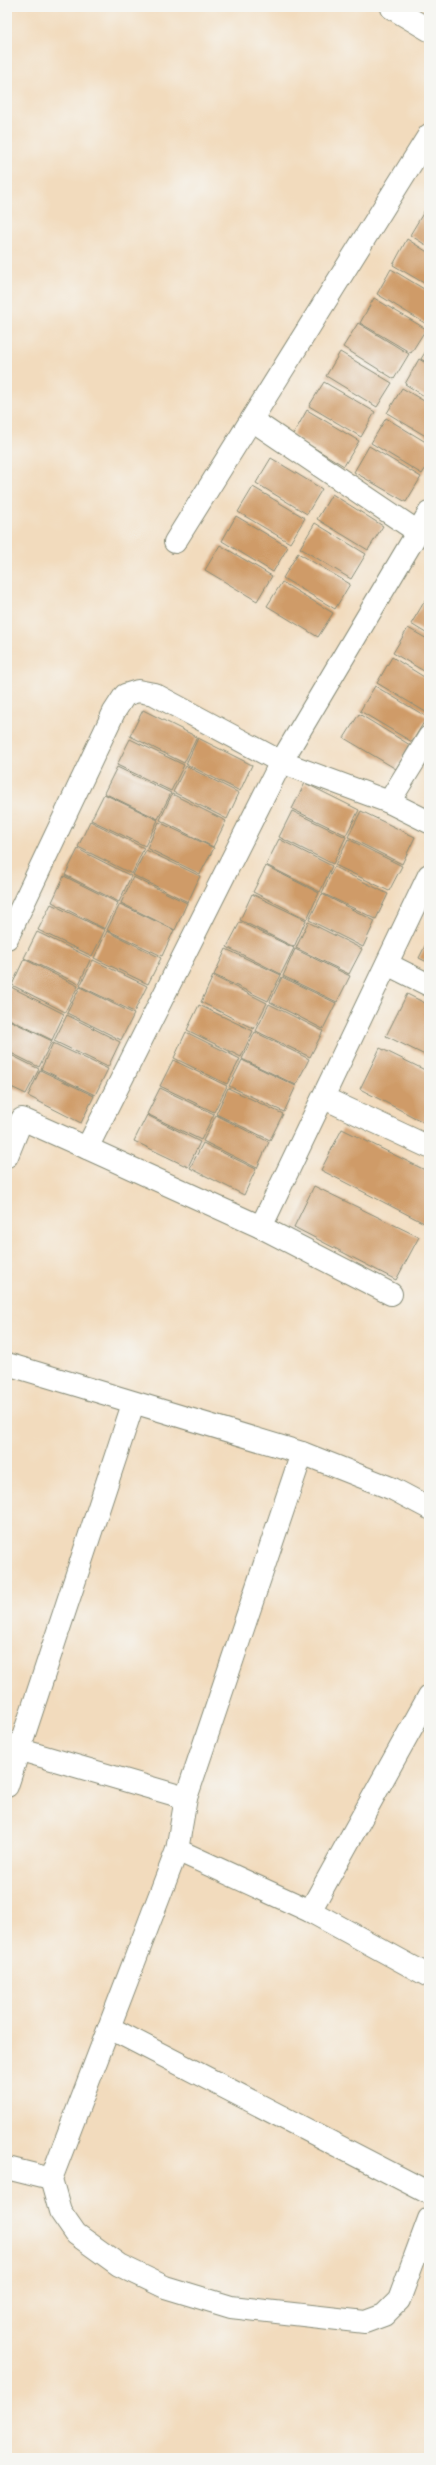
<svg xmlns="http://www.w3.org/2000/svg" width="436" height="2465" font-family="'Old Standard TT',serif">
	<style>
		.building { fill: #cf9b68 }
		.lines { fill: none; stroke-linecap: round; stroke-linejoin: round }
		.minor-casing { stroke: #888c78; stroke-width: 24 }
		.minor { stroke: #fff; stroke-width: 22 }
	</style>
	<rect width="100%" height="100%" fill="#f6f6f2"/>
	<filter id="ink" filterUnits="userSpaceOnUse"><feTurbulence type="fractalNoise" baseFrequency=".025" numOctaves="2"/><feDisplacementMap in="SourceGraphic" scale="8" xChannelSelector="R" yChannelSelector="G"/><feConvolveMatrix kernelMatrix="1 2 1 2 8 2 1 2 1" color-interpolation-filters="sRGB"/></filter>
	<filter id="wash" filterUnits="userSpaceOnUse"><feTurbulence type="fractalNoise" baseFrequency=".012" numOctaves="4" result="noise"/><feDisplacementMap in="SourceGraphic" scale="16" xChannelSelector="R" yChannelSelector="G"/><feGaussianBlur stdDeviation="0.9" result="paint"/><feColorMatrix in="noise" values="0 0 0 0 0 0 0 0 0 0 0 0 0 0 0 0 0 1.4 0 .05"/><feComposite in="paint" operator="in"/></filter>
	<g filter="url(#wash)">
		<rect width="100%" height="100%" fill="#f2dbbd"/>
		<g id="blocks">
			<!-- building -->
			<g class="building">
				<polygon points="425,210 429,213 429,247 410,235"/>
				<polygon points="407,239 429,253 429,286 393,265"/>
				<polygon points="391,269 429,292 428,325 377,294"/>
				<polygon points="374,298 426,329 411,353 360,323"/>
				<polygon points="358,323 409,354 394,379 343,347"/>
				<polygon points="429,346 429,364 421,359"/>
				<polygon points="340,352 392,383 377,407 326,376"/>
				<polygon points="419,359 429,365 429,399 405,384"/>
				<polygon points="324,382 375,412 361,437 309,406"/>
				<polygon points="402,388 429,404 429,438 387,413"/>
				<polygon points="307,410 359,441 344,466 293,435"/>
				<polygon points="386,418 429,444 429,463 422,474 371,443"/>
				<polygon points="369,446 421,477 406,502 354,472"/>
				<polygon points="271,458 322,489 307,514 256,483"/>
				<polygon points="253,487 305,518 290,543 238,512"/>
				<polygon points="332,494 383,526 368,550 317,519"/>
				<polygon points="236,516 288,547 273,572 222,541"/>
				<polygon points="315,523 366,554 351,579 300,548"/>
				<polygon points="220,545 272,576 257,601 205,570"/>
				<polygon points="298,553 350,584 335,609 283,578"/>
				<polygon points="282,582 333,613 318,637 267,606"/>
				<polygon points="426,599 429,601 429,635 411,624"/>
				<polygon points="408,628 429,640 429,674 393,653"/>
				<polygon points="392,657 429,680 429,714 377,683"/>
				<polygon points="375,686 427,717 412,742 360,711"/>
				<polygon points="143,710 197,737 184,763 130,736"/>
				<polygon points="359,714 410,745 396,769 344,738"/>
				<polygon points="198,738 252,765 240,791 186,764"/>
				<polygon points="130,739 184,765 171,791 117,765"/>
				<polygon points="186,766 239,793 227,819 173,792"/>
				<polygon points="117,767 171,793 158,819 104,793"/>
				<polygon points="305,783 359,810 346,835 292,809"/>
				<polygon points="104,794 158,820 145,846 91,820"/>
				<polygon points="172,794 226,821 213,847 160,820"/>
				<polygon points="292,811 346,837 333,864 279,837"/>
				<polygon points="361,811 415,837 402,864 348,837"/>
				<polygon points="90,821 144,848 132,874 78,847"/>
				<polygon points="159,822 214,848 200,874 147,848"/>
				<polygon points="279,839 332,866 320,892 266,865"/>
				<polygon points="348,839 402,866 389,891 335,865"/>
				<polygon points="78,849 131,876 119,902 65,875"/>
				<polygon points="146,850 200,876 188,902 133,875"/>
				<polygon points="266,866 319,893 307,919 253,892"/>
				<polygon points="334,867 388,894 376,919 322,893"/>
				<polygon points="64,876 118,903 105,929 52,902"/>
				<polygon points="133,877 187,903 175,930 121,903"/>
				<polygon points="252,894 306,920 294,947 240,920"/>
				<polygon points="322,894 375,921 363,947 309,920"/>
				<polygon points="51,904 105,930 92,956 38,930"/>
				<polygon points="120,904 174,930 162,956 107,930"/>
				<polygon points="240,922 294,948 281,974 227,947"/>
				<polygon points="308,922 362,949 349,974 296,948"/>
				<polygon points="107,931 161,958 148,984 94,958"/>
				<polygon points="37,932 91,958 79,984 24,958"/>
				<polygon points="429,938 429,963 419,958"/>
				<polygon points="226,949 281,975 268,1001 214,975"/>
				<polygon points="295,949 350,976 337,1002 283,976"/>
				<polygon points="24,959 78,986 65,1012 12,985"/>
				<polygon points="93,960 147,986 134,1012 80,986"/>
				<polygon points="213,976 267,1003 254,1029 201,1002"/>
				<polygon points="282,977 336,1003 323,1029 270,1002"/>
				<polygon points="11,987 64,1014 52,1040 7,1018 7,994"/>
				<polygon points="80,987 134,1014 121,1040 67,1013"/>
				<polygon points="407,994 429,1005 429,1057 386,1036"/>
				<polygon points="269,1004 323,1031 310,1057 256,1031"/>
				<polygon points="199,1005 253,1031 241,1057 187,1030"/>
				<polygon points="67,1015 120,1042 108,1067 54,1041"/>
				<polygon points="7,1019 52,1041 39,1067 7,1051"/>
				<polygon points="186,1032 240,1059 227,1084 174,1058"/>
				<polygon points="255,1032 309,1059 296,1085 242,1059"/>
				<polygon points="53,1043 108,1069 95,1095 41,1069"/>
				<polygon points="380,1048 429,1072 429,1125 360,1089"/>
				<polygon points="7,1053 39,1069 26,1094 7,1085"/>
				<polygon points="173,1060 227,1086 214,1112 160,1086"/>
				<polygon points="242,1060 296,1086 284,1112 229,1086"/>
				<polygon points="40,1070 94,1096 81,1123 28,1096"/>
				<polygon points="160,1088 214,1114 201,1140 147,1114"/>
				<polygon points="228,1088 283,1114 270,1140 216,1114"/>
				<polygon points="147,1115 200,1142 188,1167 134,1141"/>
				<polygon points="216,1115 269,1142 257,1168 203,1141"/>
				<polygon points="342,1129 429,1172 429,1213 424,1223 321,1170"/>
				<polygon points="203,1143 256,1169 244,1195 190,1168"/>
				<polygon points="314,1186 419,1237 396,1280 294,1227"/>
			</g>
		</g>
	</g>
	<g filter="url(#ink)">
		<use href="#blocks" fill-opacity="0" stroke="#888c78" stroke-width="1"/>
		<g class="lines">
			<defs>
				<g id="minor">
					<polyline points="392,8 429,30"/>
					<polyline points="252,420 418,532"/>
					<polyline points="175,542 429,135"/>
					<polyline points="389,802 429,737"/>
					<polyline points="7,938 114,712 125,695 138,691 154,694 281,762 389,802 429,822"/>
					<polyline points="387,964 429,985"/>
					<polyline points="324,1098 429,1147"/>
					<polyline points="87,1148 261,1227 429,875"/>
					<polyline points="7,1156 22,1119 87,1148 281,762 429,513"/>
					<polyline points="261,1227 391,1294"/>
					<polyline points="7,1364 302,1453 393,1489 429,1508"/>
					<polyline points="302,1453 186,1798 177,1850 51,2179 60,2211 76,2234 119,2265 165,2287 231,2307 365,2322 384,2315 399,2300 429,2219"/>
					<polyline points="7,1746 186,1798"/>
					<polyline points="7,1786 133,1404"/>
					<polyline points="177,1850 310,1911 429,1976"/>
					<polyline points="310,1911 429,1696"/>
					<polyline points="110,2028 429,2193"/>
					<polyline points="7,2168 51,2179"/>
				</g>
			</defs>
			<!-- minor casing -->
			<use href="#minor" class="minor-casing"/>
			<!-- minor -->
			<use href="#minor" class="minor"/>
		</g>
	</g>
	<!-- margin -->
	<rect width="436" height="2465" fill="none" stroke="#f6f6f2" stroke-width="24"/>
</svg>
